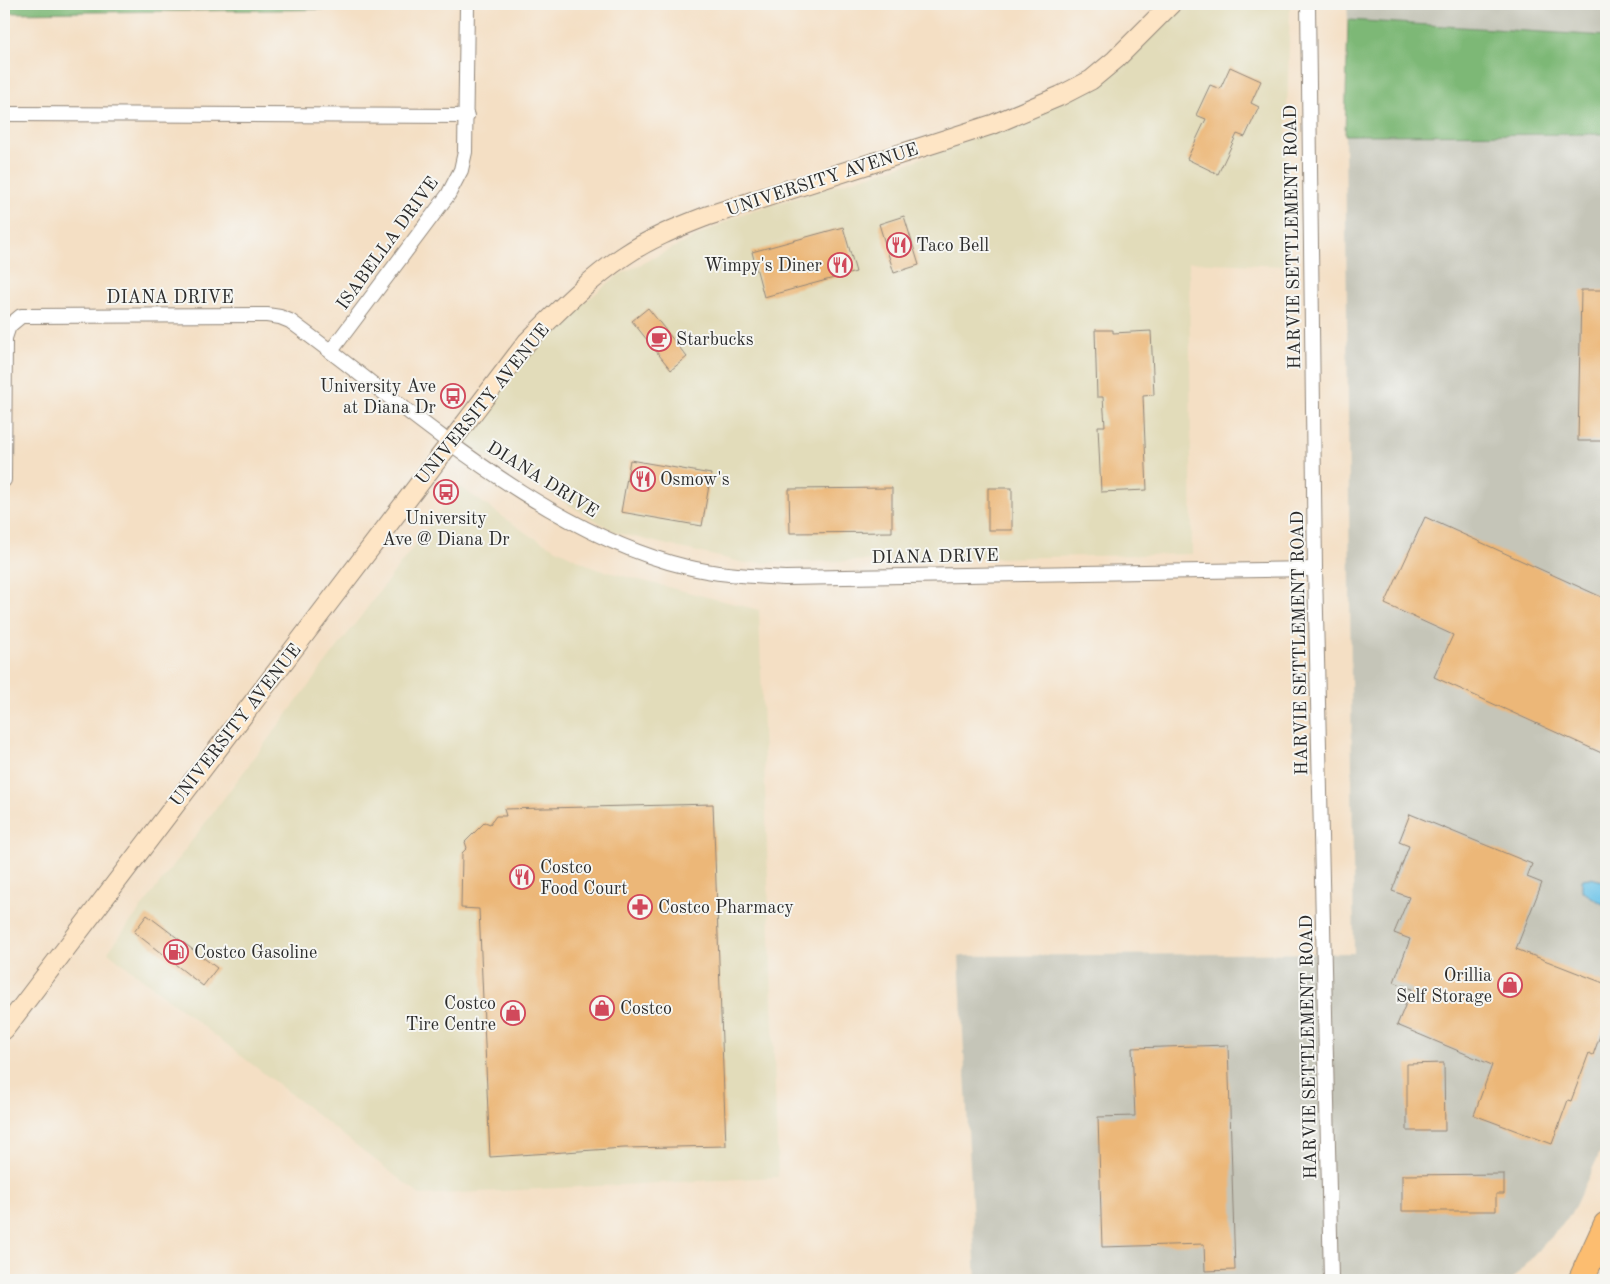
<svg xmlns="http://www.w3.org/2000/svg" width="1610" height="1284" font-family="'Old Standard TT',serif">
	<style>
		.built { fill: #e2dcba }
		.industrial { fill: #c5c5b8 }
		.forest { fill: #7db876; stroke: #547250 }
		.water { fill: #6ac3e8; stroke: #4a778a }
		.building { fill: #ecb778 }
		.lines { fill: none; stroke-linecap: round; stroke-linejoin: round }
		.street-casing { stroke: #908578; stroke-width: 16 }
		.secondary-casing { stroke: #908578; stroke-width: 21 }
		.highway-casing { stroke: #908578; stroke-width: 27 }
		.street { stroke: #fff; stroke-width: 14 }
		.secondary { stroke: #fee5c5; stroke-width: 19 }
		.highway { stroke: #fcbd6f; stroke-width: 25 }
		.labels { text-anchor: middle; stroke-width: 4; stroke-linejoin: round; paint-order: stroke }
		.street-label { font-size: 18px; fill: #2b2b2b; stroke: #f6f6f2 }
		.poi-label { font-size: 18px; fill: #2b2b2b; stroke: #f6f6f2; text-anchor: start }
	</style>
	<rect width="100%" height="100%" fill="#f6f6f2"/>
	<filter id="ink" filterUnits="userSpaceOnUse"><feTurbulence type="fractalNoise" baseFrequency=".02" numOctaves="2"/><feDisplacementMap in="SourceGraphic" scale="10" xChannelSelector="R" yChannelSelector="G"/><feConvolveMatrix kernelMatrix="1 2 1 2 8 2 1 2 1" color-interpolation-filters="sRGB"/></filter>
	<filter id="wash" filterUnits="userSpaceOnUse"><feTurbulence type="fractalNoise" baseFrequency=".0096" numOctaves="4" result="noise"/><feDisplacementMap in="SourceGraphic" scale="20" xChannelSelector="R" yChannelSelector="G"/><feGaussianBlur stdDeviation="1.12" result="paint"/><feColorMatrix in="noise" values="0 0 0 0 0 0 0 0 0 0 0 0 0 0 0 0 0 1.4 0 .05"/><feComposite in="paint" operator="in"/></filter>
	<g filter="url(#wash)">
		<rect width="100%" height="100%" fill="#f4dfc4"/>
		<!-- built -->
		<g class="built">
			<polygon points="1179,4 1290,4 1283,266 1189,262 1192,554 745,563 617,533 461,442 520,363 558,324 617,276 739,215 906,164 1049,108"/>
			<polygon points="459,486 529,535 596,569 759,610 778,1177 420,1195 108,952"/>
		</g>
		<!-- industrial -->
		<g class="industrial">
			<polygon points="1347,4 1606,4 1606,36 1348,20"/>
			<polygon points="1606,134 1606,1140 1571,1214 1512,1280 976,1280 959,956 1354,953 1345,135"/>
		</g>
		<!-- forest -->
		<g class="forest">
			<polygon points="4,4 360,4 360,9 4,13"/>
			<polygon points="1348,20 1606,36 1606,134 1345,135"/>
		</g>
		<!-- water -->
		<polygon class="water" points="1591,878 1606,882 1606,906 1582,891 1582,879"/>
		<g id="blocks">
			<!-- building -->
			<g class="building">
				<polygon points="1230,67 1261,81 1251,103 1259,107 1245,137 1237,134 1218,174 1187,159 1206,119 1196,115 1210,85 1220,89"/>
				<polygon points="904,216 919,265 894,273 879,224"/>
				<polygon points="843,227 856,272 764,297 752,252"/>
				<polygon points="1581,290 1606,290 1606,441 1578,441"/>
				<polygon points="648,308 687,357 671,370 632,321"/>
				<polygon points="1095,330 1113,330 1113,333 1151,331 1154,395 1143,396 1147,490 1101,492 1098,426 1105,426 1103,397 1097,397"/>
				<polygon points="630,460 711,474 702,526 621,512"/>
				<polygon points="892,488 892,532 790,533 789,489"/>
				<rect x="988" y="488" width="24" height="42"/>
				<polygon points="1425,517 1606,599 1606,755 1434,677 1453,635 1385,604"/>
				<polygon points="713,804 726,1146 624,1148 490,1157 479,909 461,908 462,853 467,848 465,842 485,822 490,824 496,816 506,816 504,809"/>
				<polygon points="1410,814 1532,864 1527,877 1542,883 1516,949 1606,984 1606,1019 1593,1055 1589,1053 1571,1101 1568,1100 1552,1144 1474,1115 1492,1065 1397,1025 1412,989 1394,982 1410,939 1394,933 1409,897 1392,891 1409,846 1399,842"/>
				<polygon points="147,915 217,968 203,986 134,932"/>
				<polygon points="1228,1045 1235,1270 1205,1271 1204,1244 1102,1247 1098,1117 1135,1116 1132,1048"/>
				<polygon points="1444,1063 1445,1131 1407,1131 1407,1064"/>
				<polygon points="1504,1174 1504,1194 1496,1194 1496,1211 1402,1211 1402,1175"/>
			</g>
		</g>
	</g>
	<g filter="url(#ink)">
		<use href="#blocks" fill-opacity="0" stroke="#908578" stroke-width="1"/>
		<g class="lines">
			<defs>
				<g id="street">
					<polyline points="1308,4 1315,569 1331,1280"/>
					<polyline points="4,114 467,116"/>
					<polyline points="331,351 448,195 461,170 465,152 467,4"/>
					<path d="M 4,480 L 5,338 L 9,326 L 21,316 L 267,315 L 280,317 L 290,321 C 408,407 543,533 687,567 C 719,575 752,576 785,578 L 1315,569"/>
				</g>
				<path id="secondary" d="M 4,1030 L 527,342 C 558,311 588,280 624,256 C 650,238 679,227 707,216 L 994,124 L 1060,96 L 1091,80 L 1115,60 L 1171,4"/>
				<polyline id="highway" points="1581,1280 1606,1225"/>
			</defs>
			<!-- street casing -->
			<use href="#street" class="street-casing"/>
			<!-- secondary casing -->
			<use href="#secondary" class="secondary-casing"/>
			<!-- highway casing -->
			<use href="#highway" class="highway-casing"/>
			<!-- street -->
			<use href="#street" class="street"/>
			<!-- secondary -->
			<use href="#secondary" class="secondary"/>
			<!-- highway -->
			<use href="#highway" class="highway"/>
		</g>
	</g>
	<!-- icons -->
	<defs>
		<symbol id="restaurant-ring" viewBox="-11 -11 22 22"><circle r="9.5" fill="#f6f6f2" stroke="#d1495b" stroke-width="1.5"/><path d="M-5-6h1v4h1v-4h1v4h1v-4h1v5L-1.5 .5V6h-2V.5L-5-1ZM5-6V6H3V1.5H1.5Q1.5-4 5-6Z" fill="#d1495b"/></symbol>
		<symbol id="cafe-ring" viewBox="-11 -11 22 22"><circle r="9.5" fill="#f6f6f2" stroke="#d1495b" stroke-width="1.5"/><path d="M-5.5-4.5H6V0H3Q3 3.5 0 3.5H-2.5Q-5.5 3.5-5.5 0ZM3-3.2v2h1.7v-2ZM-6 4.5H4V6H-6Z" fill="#d1495b"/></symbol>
		<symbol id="bus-ring" viewBox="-11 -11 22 22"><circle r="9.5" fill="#f6f6f2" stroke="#d1495b" stroke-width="1.5"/><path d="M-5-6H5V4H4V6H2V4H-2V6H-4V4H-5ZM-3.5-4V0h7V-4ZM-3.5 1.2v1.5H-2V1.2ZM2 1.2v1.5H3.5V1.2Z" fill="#d1495b"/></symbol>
		<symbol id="pharmacy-ring" viewBox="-11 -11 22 22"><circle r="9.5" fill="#f6f6f2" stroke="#d1495b" stroke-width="1.5"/><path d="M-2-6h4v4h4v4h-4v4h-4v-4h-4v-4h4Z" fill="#d1495b"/></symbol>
		<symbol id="fuel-ring" viewBox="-11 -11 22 22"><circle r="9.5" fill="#f6f6f2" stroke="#d1495b" stroke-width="1.5"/><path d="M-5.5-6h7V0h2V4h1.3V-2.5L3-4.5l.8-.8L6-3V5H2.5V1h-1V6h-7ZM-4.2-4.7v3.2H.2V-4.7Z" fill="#d1495b"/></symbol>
		<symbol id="shop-ring" viewBox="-11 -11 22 22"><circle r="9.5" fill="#f6f6f2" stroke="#d1495b" stroke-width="1.5"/><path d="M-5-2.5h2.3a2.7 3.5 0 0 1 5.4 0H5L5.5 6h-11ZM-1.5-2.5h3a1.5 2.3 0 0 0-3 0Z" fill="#d1495b"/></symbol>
	</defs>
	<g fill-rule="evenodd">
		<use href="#restaurant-ring" x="885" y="231" width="28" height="28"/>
		<use href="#restaurant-ring" x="826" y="251" width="28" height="28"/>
		<use href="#cafe-ring" x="645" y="325" width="28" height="28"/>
		<use href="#bus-ring" x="439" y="382" width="28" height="28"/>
		<use href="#restaurant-ring" x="629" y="465" width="28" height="28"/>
		<use href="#bus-ring" x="432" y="478" width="28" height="28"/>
		<use href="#restaurant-ring" x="508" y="863" width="28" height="28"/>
		<use href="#pharmacy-ring" x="626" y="893" width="28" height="28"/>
		<use href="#fuel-ring" x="162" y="938" width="28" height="28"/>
		<use href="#shop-ring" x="1496" y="971" width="28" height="28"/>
		<use href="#shop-ring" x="588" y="994" width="28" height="28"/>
		<use href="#shop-ring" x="499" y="999" width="28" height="28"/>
	</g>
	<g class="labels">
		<!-- street labels -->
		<g class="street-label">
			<text transform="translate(822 179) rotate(-18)" y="6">UNIVERSITY AVENUE</text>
			<text transform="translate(1292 237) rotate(-91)" y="6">HARVIE SETTLEMENT ROAD</text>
			<text transform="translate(387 243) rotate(-54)" y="6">ISABELLA DRIVE</text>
			<text x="170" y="303">DIANA DRIVE</text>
			<text transform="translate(482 404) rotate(-51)" y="6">UNIVERSITY AVENUE</text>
			<text transform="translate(543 479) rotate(32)" y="6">DIANA DRIVE</text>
			<text transform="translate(935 556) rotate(-1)" y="6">DIANA DRIVE</text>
			<text transform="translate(1299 643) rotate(-91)" y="6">HARVIE SETTLEMENT ROAD</text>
			<text transform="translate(235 725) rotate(-52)" y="6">UNIVERSITY AVENUE</text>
			<text transform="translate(1308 1047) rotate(-91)" y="6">HARVIE SETTLEMENT ROAD</text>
		</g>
		<!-- poi labels -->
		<g class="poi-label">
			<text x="916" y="251">Taco Bell</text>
			<text x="822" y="271" text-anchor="end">Wimpy's Diner</text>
			<text x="676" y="345">Starbucks</text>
			<text x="436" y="392" text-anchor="end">University Ave<tspan x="436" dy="21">at Diana Dr</tspan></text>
			<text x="660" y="485">Osmow's</text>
			<text x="446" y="524" text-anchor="middle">University<tspan x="446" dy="21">Ave @ Diana Dr</tspan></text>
			<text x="540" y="873">Costco<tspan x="540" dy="21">Food Court</tspan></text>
			<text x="658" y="913">Costco Pharmacy</text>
			<text x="194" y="958">Costco Gasoline</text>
			<text x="1492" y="981" text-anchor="end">Orillia<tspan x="1492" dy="21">Self Storage</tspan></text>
			<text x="496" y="1009" text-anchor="end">Costco<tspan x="496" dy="21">Tire Centre</tspan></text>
			<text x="620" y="1014">Costco</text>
		</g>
	</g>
	<!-- margin -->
	<rect width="1610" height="1284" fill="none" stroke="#f6f6f2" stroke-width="20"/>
</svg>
